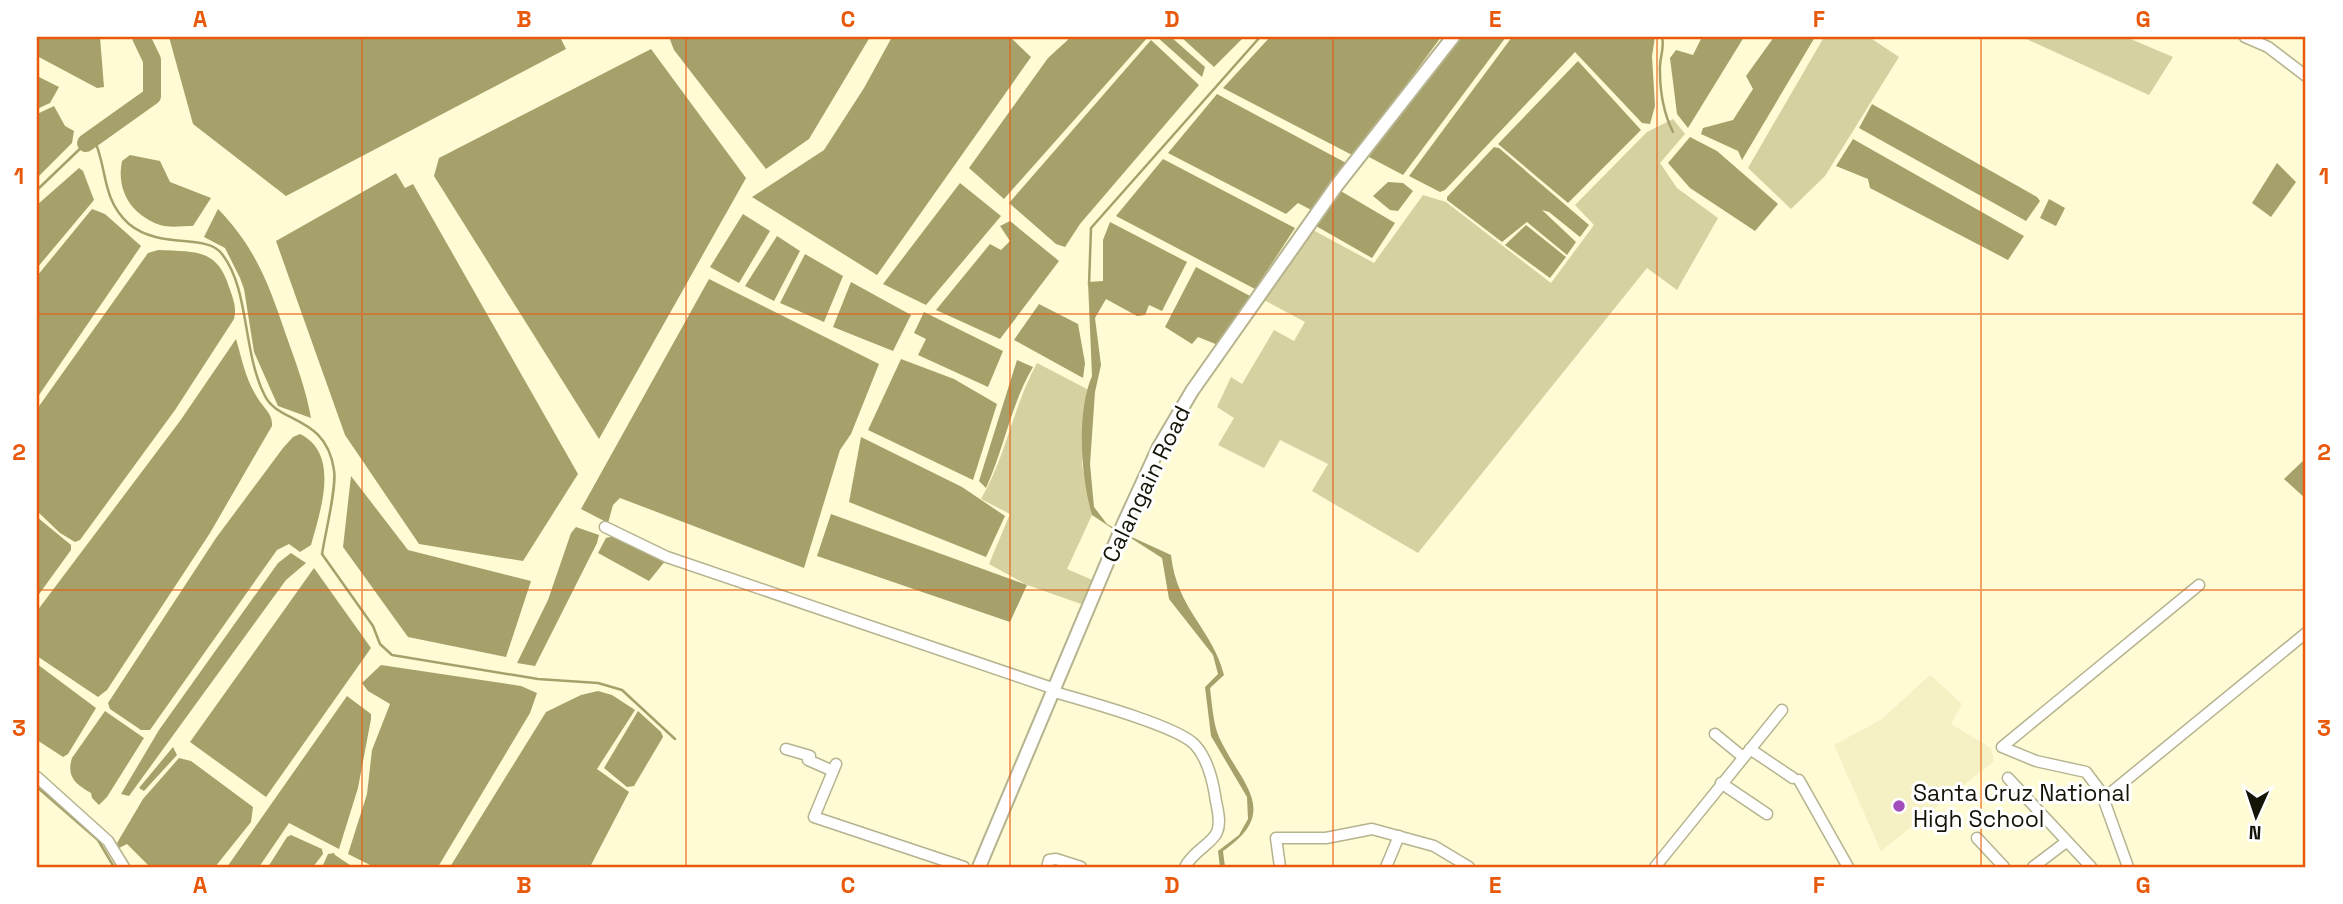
<svg xmlns="http://www.w3.org/2000/svg" width="2343" height="904" font-family="'Space Grotesk',sans-serif">
	<style>
		.built { fill: #f5f1c4 }
		.green { fill: #d6d1a0 }
		.water { fill: #a6a16a }
		.lines { fill: none; stroke-linecap: round; stroke-linejoin: round }
		.stream { stroke: #a6a16a; stroke-width: 2.5 }
		.river { stroke: #a6a16a; stroke-width: 18 }
		.minor-casing { stroke: #b6b38f; stroke-width: 13 }
		.tertiary-casing { stroke: #b6b38f; stroke-width: 16 }
		.minor { stroke: #fff; stroke-width: 10 }
		.tertiary { stroke: #fff; stroke-width: 12 }
		.grid { fill: none; stroke: #e8590c; stroke-width: 2; stroke-opacity: 0.55 }
		.poi-dot { fill: #a34ebd; stroke: #fff; stroke-width: 2.5 }
		.labels { text-anchor: middle; stroke-width: 6; stroke-linejoin: round; paint-order: stroke }
		.street-label { font-size: 23px; fill: #151407; stroke: #fff }
		.poi-label { font-size: 23px; fill: #151407; stroke: #fff; text-anchor: start }
		.neatline { fill: none; stroke: #e8590c; stroke-width: 2.5 }
		.grid-label { font-size: 23px; text-anchor: middle; font-weight: bold; fill: #e8590c }
	</style>
	<rect width="100%" height="100%" fill="#fefbd5"/>
	<!-- built -->
	<polygon class="built" points="1930,675 1962,704 1951,724 1991,748 1994,761 1881,851 1834,745 1882,719"/>
	<!-- green -->
	<g class="green">
		<polygon points="1824,37 1869,37 1899,57 1825,176 1791,209 1748,168"/>
		<polygon points="2022,37 2126,37 2173,57 2149,95"/>
		<polygon points="1673,119 1685,134 1660,163 1677,188 1718,218 1677,290 1647,268 1418,553 1312,491 1328,464 1280,440 1264,468 1218,445 1234,418 1217,407 1231,377 1242,384 1274,330 1294,341 1305,322 1262,299 1313,230 1374,263 1423,195 1446,202 1551,283 1594,225 1575,205 1647,132"/>
		<path d="M 1037,363 L 1087,389 L 1082,464 L 1092,515 L 1067,569 L 1097,582 L 1087,606 L 1027,585 L 989,564 L 1010,514 L 981,499 C 1007,454 1012,409 1037,363 Z"/>
	</g>
	<!-- water -->
	<g class="water">
		<polygon points="37,37 100,37 104,87 97,88 37,56"/>
		<polygon points="169,37 560,37 566,49 286,196 193,124"/>
		<polygon points="669,37 870,37 809,139 766,169 674,50"/>
		<polygon points="892,37 1010,37 1031,57 877,275 752,197 824,150 864,88"/>
		<polygon points="1071,37 1148,37 1004,199 969,168 1048,58"/>
		<polygon points="1157,37 1171,37 1205,67 1202,77"/>
		<polygon points="1181,37 1244,37 1214,67"/>
		<polygon points="1270,37 1441,37 1354,156 1223,88"/>
		<polygon points="1456,37 1506,37 1403,175 1369,157"/>
		<polygon points="1512,37 1655,37 1652,56 1655,106 1650,124 1642,123 1575,52 1445,190 1440,192 1409,176"/>
		<polygon points="1702,37 1744,37 1688,128 1677,114 1670,58 1676,50 1693,55"/>
		<polygon points="1774,37 1815,37 1742,160 1738,151 1701,134 1703,128 1733,120 1753,89 1746,76"/>
		<polygon points="1151,40 1199,85 1080,224 1065,247 1056,244 1009,203"/>
		<polygon points="651,49 746,178 599,439 434,176 439,158"/>
		<polygon points="1578,61 1641,130 1568,203 1498,144"/>
		<polygon points="37,76 59,87 50,103 37,109"/>
		<polygon points="1217,94 1348,164 1313,211 1298,203 1286,214 1168,153"/>
		<polygon points="1872,104 2037,197 2040,201 2026,221 1859,128"/>
		<polygon points="54,106 65,126 74,131 72,143 37,178 37,114"/>
		<polygon points="1690,137 1717,151 1778,204 1755,231 1690,188 1668,163"/>
		<polygon points="1853,139 2024,236 2008,260 1870,188 1868,179 1836,166"/>
		<polygon points="1494,147 1499,148 1589,225 1580,237 1549,212 1542,210 1576,242 1567,255 1527,222 1502,242 1447,200 1447,197"/>
		<path d="M 130,155 L 160,161 L 170,182 L 211,198 L 193,226 C 183,226 169,228 160,225 C 131,215 116,190 122,161 Z"/>
		<polygon points="1163,159 1295,228 1255,289 1116,216"/>
		<polygon points="2277,163 2296,182 2271,217 2252,203"/>
		<polygon points="79,168 83,171 94,200 37,268 37,205"/>
		<polygon points="396,173 405,188 413,184 578,474 523,561 419,544 345,435 276,241"/>
		<polygon points="1388,182 1403,183 1413,191 1398,211 1390,210 1373,196"/>
		<polygon points="960,183 1001,216 926,305 883,284"/>
		<polygon points="1339,190 1395,223 1372,258 1316,226"/>
		<polygon points="2049,199 2065,208 2056,226 2040,218"/>
		<polygon points="92,209 105,214 141,246 37,398 37,276"/>
		<path d="M 218,209 C 256,248 269,285 286,335 C 296,363 306,389 311,418 L 278,406 L 254,352 L 244,289 L 240,278 L 225,248 L 204,237 Z"/>
		<polygon points="743,214 770,231 739,283 710,267"/>
		<polygon points="1010,221 1059,261 1000,339 936,310 990,244 1001,250 1010,241 1000,226"/>
		<path d="M 1110,222 L 1187,262 L 1162,311 L 1149,305 L 1145,315 L 1137,316 L 1106,299 L 1095,318 L 1101,365 L 1095,392 L 1090,464 L 1094,507 L 1107,524 L 1121,532 L 1119,533 L 1092,515 C 1081,478 1076,413 1092,376 L 1088,282 L 1103,281 L 1103,240 Z"/>
		<polygon points="1526,225 1566,257 1550,278 1505,245"/>
		<polygon points="777,236 800,251 774,301 745,286"/>
		<path d="M 158,250 C 195,252 217,248 229,287 C 233,298 237,308 234,319 L 175,410 L 80,540 L 75,542 L 60,533 L 37,511 L 37,409 L 148,253 Z"/>
		<polygon points="805,254 843,276 824,322 780,303"/>
		<polygon points="1196,267 1250,296 1218,345 1198,337 1192,344 1165,327"/>
		<polygon points="709,279 879,364 851,434 840,450 804,568 620,498 613,505 608,523 581,509"/>
		<polygon points="851,282 911,315 893,351 833,327"/>
		<polygon points="1039,304 1078,324 1085,363 1083,378 1014,340"/>
		<polygon points="924,312 1003,351 988,387 918,355 926,339 914,333"/>
		<path d="M 236,339 C 242,359 245,378 257,397 C 263,408 273,413 272,426 L 210,533 L 107,690 L 98,697 L 37,656 L 37,611 L 180,421 Z"/>
		<polygon points="901,359 954,379 997,404 973,480 868,430"/>
		<path d="M 1017,360 L 1033,367 C 1011,404 1004,449 986,488 L 979,481 Z"/>
		<path d="M 300,434 C 341,454 320,512 311,545 L 300,552 L 289,544 L 277,550 L 150,730 L 141,730 L 110,709 L 108,703 L 216,538 L 283,448 L 293,437 Z"/>
		<polygon points="861,437 962,487 1005,516 986,557 849,502"/>
		<polygon points="2306,458 2306,499 2284,479"/>
		<polygon points="351,476 408,550 531,581 506,657 408,637 343,547"/>
		<polygon points="831,514 1027,585 1010,622 817,556"/>
		<polygon points="37,517 71,545 71,550 37,597"/>
		<polygon points="576,527 599,535 597,543 535,666 517,663 548,600 571,533"/>
		<path d="M 1123,533 L 1171,555 C 1177,610 1212,628 1224,675 L 1210,688 C 1212,704 1213,723 1219,737 C 1241,785 1282,810 1223,851 L 1225,867 L 1220,867 L 1218,851 L 1239,835 L 1248,819 L 1247,797 L 1211,736 L 1205,687 L 1218,674 L 1213,655 L 1169,599 L 1162,558 Z"/>
		<polygon points="613,536 666,560 649,581 598,553 606,538"/>
		<polygon points="291,553 306,563 286,580 129,796 121,794 159,730 278,563"/>
		<polygon points="314,568 371,648 266,797 190,742"/>
		<polygon points="37,664 96,708 68,754 63,757 37,740"/>
		<polygon points="381,665 521,686 537,693 530,713 438,867 374,867 348,854 367,794 372,750 390,704 368,691 362,683"/>
		<polygon points="598,691 612,695 635,710 597,769 629,792 590,867 450,867 546,712 581,695"/>
		<polygon points="347,696 371,714 371,719 358,788 339,849 289,823 259,867 227,867"/>
		<path d="M 105,711 L 144,738 L 107,797 L 99,805 L 92,798 L 91,793 C 76,784 66,777 72,758 Z"/>
		<polygon points="638,711 661,732 663,737 634,786 627,787 604,768"/>
		<polygon points="173,747 177,755 144,791 139,788"/>
		<polygon points="179,758 191,761 253,807 251,822 215,867 150,867 127,844 119,848 117,843 143,799"/>
		<polygon points="291,835 322,849 323,854 313,867 268,867 287,837"/>
		<polygon points="334,853 335,855 353,867 322,867 328,854"/>
	</g>
	<g class="lines">
		<!-- stream -->
		<g class="stream">
			<path d="M 1662,37 C 1665,49 1659,58 1660,71 C 1660,91 1664,114 1673,132"/>
			<path d="M 93,137 C 108,166 100,198 129,224 C 160,250 207,233 222,254 C 250,290 242,351 265,396 C 279,424 326,415 334,470 C 337,487 325,534 322,554 L 373,626 L 380,644 L 392,655 L 538,679 L 598,683 L 622,690 L 675,739"/>
			<polyline points="37,190 86,143"/>
			<polyline points="1089,285 1091,228 1260,37"/>
			<polyline points="37,787 98,840 114,867"/>
		</g>
		<!-- river -->
		<polyline class="river" points="86,143 152,96 152,60 141,37"/>
		<defs>
			<g id="minor">
				<polyline points="2245,37 2268,47 2306,76"/>
				<polyline points="605,527 667,557 1055,689"/>
				<path d="M 1054,692 C 1082,700 1178,726 1195,745 C 1207,758 1212,777 1215,795 C 1216,805 1222,821 1217,832 C 1212,844 1194,850 1185,867"/>
				<polyline points="1715,734 1743,757"/>
				<polyline points="786,749 810,756 808,760 833,771"/>
				<polyline points="1750,749 1793,778"/>
				<polyline points="836,764 814,817 964,867"/>
				<polyline points="37,777 108,841 124,867"/>
				<polyline points="2008,778 2091,867"/>
				<polyline points="1799,780 1848,867"/>
				<polyline points="1721,783 1767,814"/>
				<polyline points="2103,799 2306,633"/>
				<polyline points="1977,838 2004,867"/>
				<polyline points="1047,867 1049,860 1056,859 1081,867"/>
				<polyline points="1280,867 1276,838 1326,838 1372,829 1434,846 1469,867"/>
				<polyline points="1386,867 1399,836"/>
				<polyline points="1655,867 1782,710"/>
				<polyline points="2033,867 2066,842"/>
				<polyline points="2128,867 2101,792 2086,772 2036,761 2002,747 2199,585"/>
			</g>
			<polyline id="tertiary" points="979,867 1123,525 1159,447 1192,391 1337,185 1453,37"/>
		</defs>
		<!-- minor casing -->
		<use href="#minor" class="minor-casing"/>
		<!-- tertiary casing -->
		<use href="#tertiary" class="tertiary-casing"/>
		<!-- minor -->
		<use href="#minor" class="minor"/>
		<!-- tertiary -->
		<use href="#tertiary" class="tertiary"/>
	</g>
	<!-- grid -->
	<path class="grid" d="M 362,37 L 362,867M 686,37 L 686,867M 1010,37 L 1010,867M 1333,37 L 1333,867M 1657,37 L 1657,867M 1981,37 L 1981,867M 37,314 L 2306,314M 37,590 L 2306,590"/>
	<!-- markers -->
	<circle class="poi-dot" cx="1899" cy="806" r="7"/>
	<g class="labels">
		<!-- street labels -->
		<g class="street-label">
			<text transform="translate(1146 484) rotate(-64)" y="8">Calangain Road</text>
		</g>
		<!-- poi labels -->
		<g class="poi-label">
			<text x="1913" y="801">Santa Cruz National<tspan x="1913" dy="26">High School</tspan></text>
		</g>
	</g>
	<!-- border -->
	<rect width="2343" height="904" fill="none" stroke="#ffffff" stroke-width="77"/>
	<!-- north arrow -->
	<g transform="translate(2256 816) rotate(183)" stroke="#ffffff" stroke-width="5" paint-order="stroke">
	<path d="M0-5L12 26L0 18L-12 26Z" fill="#151407"/>
	<text y="-10" font-size="19" font-weight="bold" text-anchor="middle" fill="#151407">N</text>
	</g>
	<rect x="38" y="38" width="2266" height="828" class="neatline"/>
	<g class="grid-label">
		<text x="200" y="27">A</text>
		<text x="524" y="27">B</text>
		<text x="848" y="27">C</text>
		<text x="1172" y="27">D</text>
		<text x="1495" y="27">E</text>
		<text x="1819" y="27">F</text>
		<text x="2143" y="27">G</text>
		<text x="19" y="184">1</text>
		<text x="2324" y="184">1</text>
		<text x="19" y="460">2</text>
		<text x="2324" y="460">2</text>
		<text x="19" y="736">3</text>
		<text x="2324" y="736">3</text>
		<text x="200" y="893">A</text>
		<text x="524" y="893">B</text>
		<text x="848" y="893">C</text>
		<text x="1172" y="893">D</text>
		<text x="1495" y="893">E</text>
		<text x="1819" y="893">F</text>
		<text x="2143" y="893">G</text>
	</g>
</svg>
